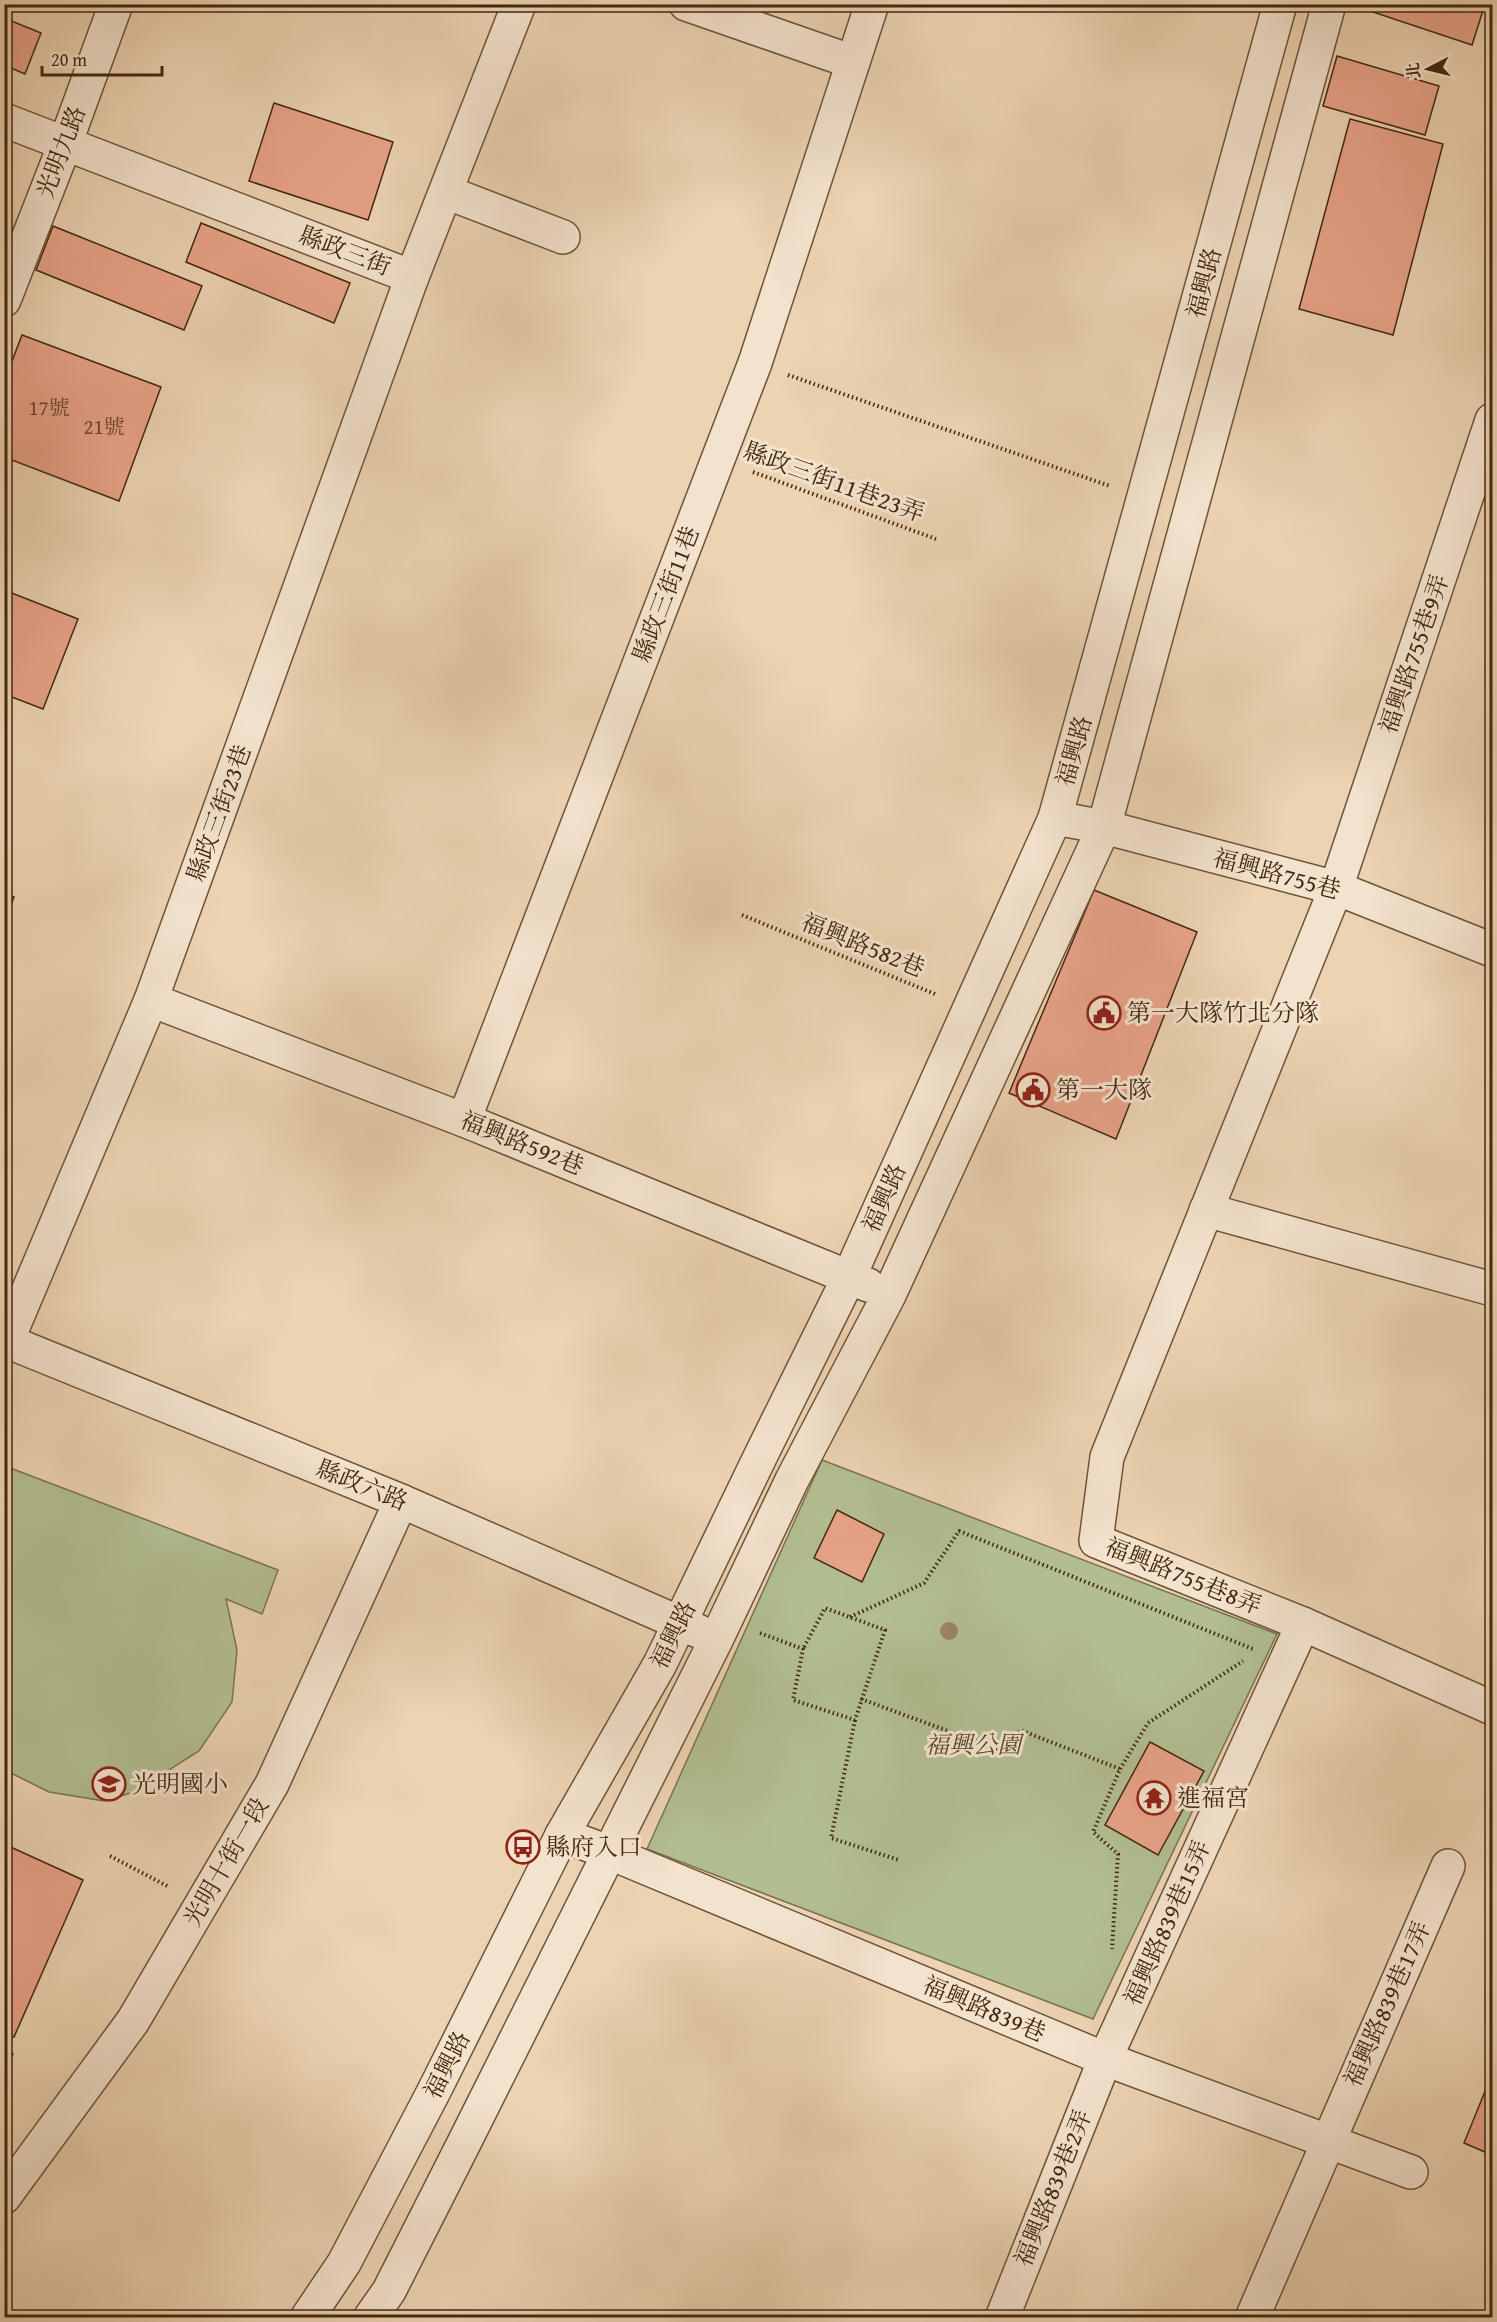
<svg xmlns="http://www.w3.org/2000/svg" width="1497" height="2322" font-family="'Gentium Book Plus','Noto Serif TC',serif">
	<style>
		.green { fill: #b2be91; stroke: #7a7450; stroke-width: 1.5 }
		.building { fill: #e8a389; stroke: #43290f; stroke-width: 1.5 }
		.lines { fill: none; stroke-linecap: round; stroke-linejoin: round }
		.minor-casing { stroke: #6d5438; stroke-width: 36 }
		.path { stroke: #43290f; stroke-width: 4; stroke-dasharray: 1.5 3; stroke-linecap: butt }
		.minor { stroke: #f3e2cd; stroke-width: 33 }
		.tree { fill: #9b8667 }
		.labels { text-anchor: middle; stroke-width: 6; stroke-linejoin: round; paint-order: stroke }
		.number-label { font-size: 21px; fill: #6c482e }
		.street-label { font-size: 24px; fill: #43290f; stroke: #f3e2cd }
		.poi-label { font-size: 24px; fill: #43290f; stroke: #f3e2cd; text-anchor: start }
		.park-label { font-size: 24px; font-style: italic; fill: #594729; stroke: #f3e2cd }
	</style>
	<rect width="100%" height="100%" fill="#ecd3b2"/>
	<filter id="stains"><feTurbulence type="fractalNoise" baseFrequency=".00333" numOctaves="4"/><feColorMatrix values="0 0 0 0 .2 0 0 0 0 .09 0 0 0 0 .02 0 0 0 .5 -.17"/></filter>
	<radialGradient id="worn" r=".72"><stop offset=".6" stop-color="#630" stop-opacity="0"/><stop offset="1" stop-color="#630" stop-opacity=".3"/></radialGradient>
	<!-- green -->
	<g class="green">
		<polygon points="822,1460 1277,1634 1093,2019 647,1849"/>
		<polygon points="5,1466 278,1570 262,1614 226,1599 237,1650 232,1702 199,1751 134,1792 104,1801 49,1792 5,1770"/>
	</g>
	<!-- building -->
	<g class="building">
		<polygon points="1362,4 1485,4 1472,45 1361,8"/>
		<polygon points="4,18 41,33 25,74 4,65"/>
		<polygon points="1337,56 1439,86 1425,135 1323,106"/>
		<polygon points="274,103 393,142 368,220 249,181"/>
		<polygon points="1350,119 1443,144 1393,335 1299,309"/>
		<polygon points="201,223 350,283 334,323 186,262"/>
		<polygon points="53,226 202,286 184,330 36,270"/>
		<polygon points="22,335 161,387 119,501 4,457 4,382"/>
		<polygon points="4,590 78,619 43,709 4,694"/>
		<polygon points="1094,890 1197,932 1116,1139 1009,1093"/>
		<polygon points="4,894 14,897 4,923"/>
		<polygon points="837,1510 884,1534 862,1582 814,1558"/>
		<polygon points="1150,1742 1204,1771 1158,1855 1105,1825"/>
		<polygon points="4,1844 83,1880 14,2037 4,2033"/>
		<polygon points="4,2050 13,2054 4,2073"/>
		<polygon points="1488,2084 1492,2085 1492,2155 1464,2143"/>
	</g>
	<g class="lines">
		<defs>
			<g id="minor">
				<polyline points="686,4 853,62"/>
				<polyline points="4,120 412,277"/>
				<polyline points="446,192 563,237"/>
				<polyline points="4,300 65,144 116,4"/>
				<polyline points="1492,420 1336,888 1107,1457 1096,1541 1303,1624 1492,1708"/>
				<polyline points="1055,818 1104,827 1336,888 1492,950"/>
				<polyline points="151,1000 464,1120 868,1285"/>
				<polyline points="464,1120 755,363 872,4"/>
				<polyline points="1206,1210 1492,1289"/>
				<polyline points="4,1340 401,1501 698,1631"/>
				<polyline points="7,1341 151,1000 412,277 519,4"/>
				<polyline points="562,1835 608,1852 1105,2059 1411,2172"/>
				<polyline points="4,2197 133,2021 272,1784 401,1501"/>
				<polyline points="307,2318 344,2263 434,2091 562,1835 660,1664 762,1453 849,1277 1055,818 1280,4"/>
				<polyline points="370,2318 389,2291 463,2145 716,1640 792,1480 889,1295 1104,827 1329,4"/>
				<polyline points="1002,2318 1105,2059 1303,1624"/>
				<polyline points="1252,2318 1448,1866"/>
			</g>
		</defs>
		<!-- minor casing -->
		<use href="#minor" class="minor-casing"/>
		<!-- path -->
		<g class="path">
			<polyline points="788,375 1110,486"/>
			<polyline points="753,472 936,539"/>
			<polyline points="742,915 935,994"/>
			<polyline points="850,1617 924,1583 959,1531 1253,1649"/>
			<polyline points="760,1633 803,1649 793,1700 855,1720 885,1630 825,1608 803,1649"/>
			<polyline points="861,1699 1008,1753 1020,1730 1120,1769 1093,1832 1118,1854 1112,1949"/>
			<polyline points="855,1720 831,1838 899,1860"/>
			<polyline points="1120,1769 1148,1723 1243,1661"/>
			<polyline points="110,1856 169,1887"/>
		</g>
		<!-- minor -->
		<use href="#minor" class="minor"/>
	</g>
	<!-- trees -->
	<circle class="tree" cx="949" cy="1631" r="9"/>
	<!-- icons -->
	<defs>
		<symbol id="civic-ring" viewBox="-11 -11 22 22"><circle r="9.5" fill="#f3e2cd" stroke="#8f2418" stroke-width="1.5"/><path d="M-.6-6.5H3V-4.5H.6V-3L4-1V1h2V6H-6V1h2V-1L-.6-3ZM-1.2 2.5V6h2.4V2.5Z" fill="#8f2418"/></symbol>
		<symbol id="school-ring" viewBox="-11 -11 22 22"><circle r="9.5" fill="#f3e2cd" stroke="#8f2418" stroke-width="1.5"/><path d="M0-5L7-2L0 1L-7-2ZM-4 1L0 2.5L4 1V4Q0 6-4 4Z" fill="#8f2418"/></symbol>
		<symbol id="temple-ring" viewBox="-11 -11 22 22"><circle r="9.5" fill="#f3e2cd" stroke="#8f2418" stroke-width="1.5"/><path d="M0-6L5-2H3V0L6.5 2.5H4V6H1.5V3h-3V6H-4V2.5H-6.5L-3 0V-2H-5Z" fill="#8f2418"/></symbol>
		<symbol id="bus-ring" viewBox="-11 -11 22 22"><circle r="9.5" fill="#f3e2cd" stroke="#8f2418" stroke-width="1.5"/><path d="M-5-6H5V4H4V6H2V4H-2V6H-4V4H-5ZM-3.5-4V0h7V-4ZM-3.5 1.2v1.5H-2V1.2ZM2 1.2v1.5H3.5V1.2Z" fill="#8f2418"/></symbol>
	</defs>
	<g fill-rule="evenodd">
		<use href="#civic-ring" x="1085" y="994" width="38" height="38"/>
		<use href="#civic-ring" x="1014" y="1071" width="38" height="38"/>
		<use href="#school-ring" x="90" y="1765" width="38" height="38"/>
		<use href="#temple-ring" x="1135" y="1779" width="38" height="38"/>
		<use href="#bus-ring" x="504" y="1828" width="38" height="38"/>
	</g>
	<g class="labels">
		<!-- number labels -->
		<g class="number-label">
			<text x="49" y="415">17號</text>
			<text x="104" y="434">21號</text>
		</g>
		<!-- street labels -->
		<g class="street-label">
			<text transform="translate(61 152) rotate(-69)" y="8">光明九路</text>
			<text transform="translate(345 251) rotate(21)" y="8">縣政三街</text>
			<text transform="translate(1204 283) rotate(-75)" y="8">福興路</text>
			<text transform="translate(834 482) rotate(20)" y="8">縣政三街11巷23弄</text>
			<text transform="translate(666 594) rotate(-69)" y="8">縣政三街11巷</text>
			<text transform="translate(1414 654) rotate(-71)" y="8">福興路755巷9弄</text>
			<text transform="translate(1074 751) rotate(-74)" y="8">福興路</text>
			<text transform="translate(219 813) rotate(-70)" y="8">縣政三街23巷</text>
			<text transform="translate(1277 874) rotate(15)" y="8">福興路755巷</text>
			<text transform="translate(863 945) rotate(22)" y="8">福興路582巷</text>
			<text transform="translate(522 1143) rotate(22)" y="8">福興路592巷</text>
			<text transform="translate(884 1198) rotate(-66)" y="8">福興路</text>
			<text transform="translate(362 1485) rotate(22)" y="8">縣政六路</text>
			<text transform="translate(1183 1576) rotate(22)" y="8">福興路755巷8弄</text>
			<text transform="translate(673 1635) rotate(-64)" y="8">福興路</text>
			<text transform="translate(226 1862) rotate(-60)" y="8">光明十街一段</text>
			<text transform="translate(1167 1923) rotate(-66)" y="8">福興路839巷15弄</text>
			<text transform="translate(1387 2004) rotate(-66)" y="8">福興路839巷17弄</text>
			<text transform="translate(984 2009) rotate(23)" y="8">福興路839巷</text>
			<text transform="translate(447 2065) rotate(-63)" y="8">福興路</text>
			<text transform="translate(1053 2188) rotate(-68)" y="8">福興路839巷2弄</text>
		</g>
		<!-- poi labels -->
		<g class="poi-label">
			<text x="1127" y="1021">第一大隊竹北分隊</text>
			<text x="1056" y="1098">第一大隊</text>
			<text x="132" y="1792">光明國小</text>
			<text x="1177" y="1806">進福宮</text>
			<text x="546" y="1855">縣府入口</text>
		</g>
		<!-- park labels -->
		<g class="park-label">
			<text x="973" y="1753">福興公園</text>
		</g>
	</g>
	<!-- margin -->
	<rect width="1497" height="2322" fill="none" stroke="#ecd3b2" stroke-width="24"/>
	<rect x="6" y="6" width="1485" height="2310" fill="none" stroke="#43290f" stroke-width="3"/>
	<rect x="12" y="12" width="1473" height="2298" fill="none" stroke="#43290f" stroke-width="1.5"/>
	<!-- north arrow -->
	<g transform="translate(1428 69) rotate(263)" stroke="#f3e2cd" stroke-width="4.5" paint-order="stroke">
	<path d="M0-4.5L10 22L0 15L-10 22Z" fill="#43290f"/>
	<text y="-9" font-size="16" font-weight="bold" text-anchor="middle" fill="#43290f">北</text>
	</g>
	<!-- scale -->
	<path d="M42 66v9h120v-9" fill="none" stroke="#43290f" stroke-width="3"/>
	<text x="51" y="66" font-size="18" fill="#43290f" stroke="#f3e2cd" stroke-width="4.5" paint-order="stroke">20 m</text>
	<rect width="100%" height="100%" filter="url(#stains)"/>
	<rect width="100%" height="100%" fill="url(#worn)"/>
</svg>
